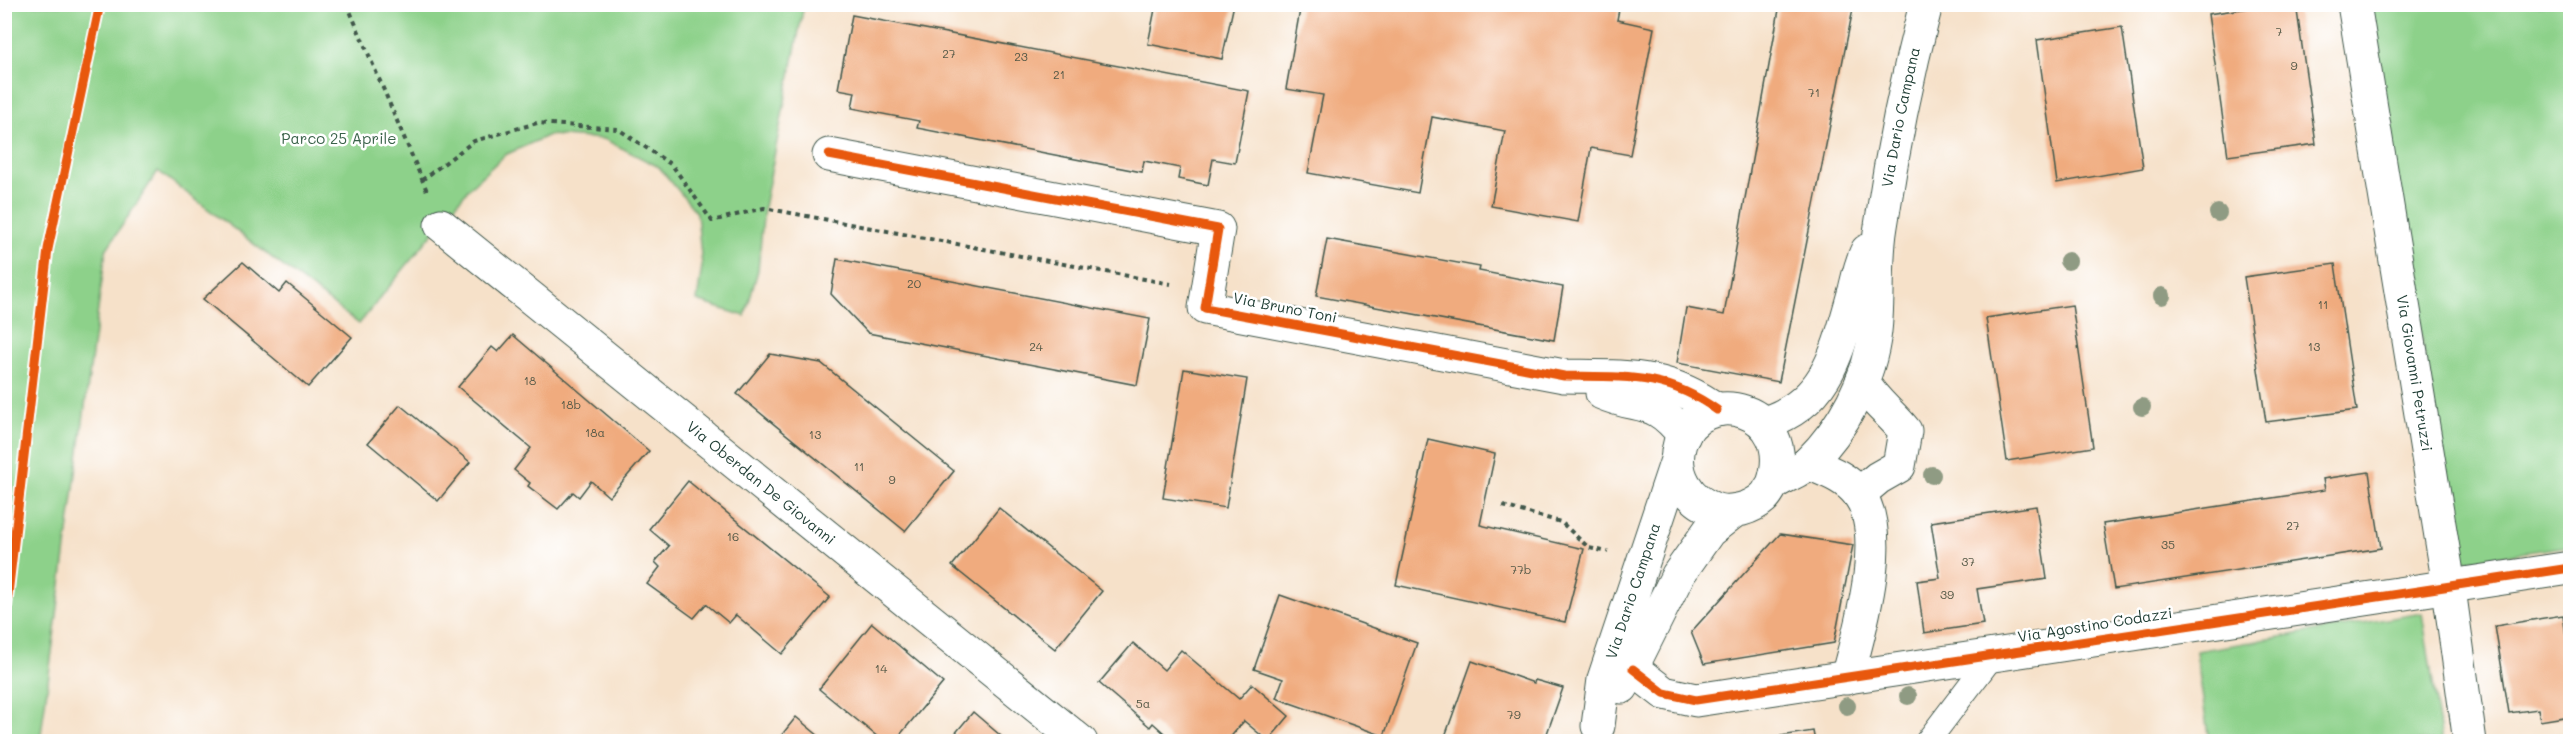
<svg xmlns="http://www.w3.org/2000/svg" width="2575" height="746" font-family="Mali,sans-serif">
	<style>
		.green { fill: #8dd18a; stroke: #56875f; stroke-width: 1.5 }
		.building { fill: #f0ab7e }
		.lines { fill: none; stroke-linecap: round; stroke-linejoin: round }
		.lane-casing { stroke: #3f564a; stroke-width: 26 }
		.street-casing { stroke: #3f564a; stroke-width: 35 }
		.path { stroke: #3f564a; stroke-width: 4; stroke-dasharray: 4.5 4.5; stroke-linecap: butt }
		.lane { stroke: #fff; stroke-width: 24 }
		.street { stroke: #fff; stroke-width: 33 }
		.cycleway-casing { stroke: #fff; stroke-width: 13 }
		.cycleway { stroke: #e8590c; stroke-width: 9 }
		.tree { fill: #8f9b83 }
		.labels { text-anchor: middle; stroke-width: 5; stroke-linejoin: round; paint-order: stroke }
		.number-label { font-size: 12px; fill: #535846 }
		.street-label { font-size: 15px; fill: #1f3d34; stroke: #fff }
		.park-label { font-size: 15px; fill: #3a624a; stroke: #fff }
	</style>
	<rect width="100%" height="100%" fill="#fff"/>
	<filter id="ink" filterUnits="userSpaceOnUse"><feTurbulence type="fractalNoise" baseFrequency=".0167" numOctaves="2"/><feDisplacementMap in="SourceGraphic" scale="12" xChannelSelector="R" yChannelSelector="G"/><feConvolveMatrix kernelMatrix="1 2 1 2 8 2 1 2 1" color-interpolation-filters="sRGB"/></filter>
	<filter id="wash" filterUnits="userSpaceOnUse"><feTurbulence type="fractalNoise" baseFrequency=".008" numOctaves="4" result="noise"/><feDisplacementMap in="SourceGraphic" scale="24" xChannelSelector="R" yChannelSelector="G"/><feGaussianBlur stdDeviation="1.35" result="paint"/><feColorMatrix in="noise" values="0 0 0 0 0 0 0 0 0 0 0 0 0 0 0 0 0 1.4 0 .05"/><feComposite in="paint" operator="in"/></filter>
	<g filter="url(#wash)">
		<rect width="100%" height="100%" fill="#f6e1c9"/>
		<!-- green -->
		<g class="green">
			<polygon points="4,5 804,5 764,207 758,270 745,316 697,301 702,266 697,213 659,167 604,139 549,135 505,155 471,186 359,324 158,171 106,250 40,741 5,741"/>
			<polygon points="2368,5 2570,5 2570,546 2458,562"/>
			<polygon points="2422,613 2442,741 2209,741 2196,651"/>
		</g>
		<g id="blocks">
			<!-- building -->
			<g class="building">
				<polygon points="1156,4 1234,4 1222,59 1148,44"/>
				<polygon points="1301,4 1620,4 1617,20 1654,28 1630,155 1591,148 1578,222 1491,206 1505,131 1432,117 1418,193 1308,173 1323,95 1286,89"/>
				<polygon points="1780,4 1854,4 1779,382 1677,363 1686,308 1724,315"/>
				<polygon points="2277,4 2296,4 2316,144 2228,156 2208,14"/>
				<polygon points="852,15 1249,91 1235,163 1213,159 1208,185 1178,179 1180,168 1144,161 1142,172 917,128 919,121 852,108 855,92 838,89"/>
				<polygon points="2122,27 2143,168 2057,183 2037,40"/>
				<polygon points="1327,239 1480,267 1479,271 1563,287 1554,340 1316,296"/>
				<polygon points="837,259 1150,319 1137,385 868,333 831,294"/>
				<polygon points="243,262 279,293 287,283 352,337 308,387 203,299"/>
				<polygon points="2335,264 2357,410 2266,422 2244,277"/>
				<polygon points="2072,305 2093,447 2007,461 1986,318"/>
				<polygon points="513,335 649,451 609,497 591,481 579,497 573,492 558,509 528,486 530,483 514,470 531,448 458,387 492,347 498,352"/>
				<polygon points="770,354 821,363 954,471 905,531 737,394"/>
				<polygon points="1184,369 1247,379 1226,508 1163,498"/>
				<polygon points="400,405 470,462 438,501 368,443"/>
				<polygon points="1428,439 1495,454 1480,525 1584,549 1565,622 1396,585"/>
				<polygon points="2369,472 2381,548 2114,589 2103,524 2325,490 2323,479"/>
				<polygon points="688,481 830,597 782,654 736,615 729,623 706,604 694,618 647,584 660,567 655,562 669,546 649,529"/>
				<polygon points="2036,506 2047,579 1977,589 1983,624 1924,633 1917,581 1940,578 1931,522"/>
				<polygon points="999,508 1102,591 1055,649 952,566"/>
				<polygon points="1780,534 1853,545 1834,643 1704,664 1691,632"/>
				<polygon points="1280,595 1417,643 1384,736 1276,698 1283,679 1254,669"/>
				<polygon points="2563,615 2570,664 2570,716 2540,721 2538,709 2509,713 2495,626"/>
				<polygon points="872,623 943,683 894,742 884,742 819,689"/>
				<polygon points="1133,643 1164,670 1181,650 1239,699 1252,684 1289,716 1268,741 1244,721 1228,740 1223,736 1218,742 1174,742 1153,723 1150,727 1099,683"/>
				<polygon points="1472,661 1534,683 1535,680 1563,688 1544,742 1443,742"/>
				<polygon points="973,712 1008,742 948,742"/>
				<polygon points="796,717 826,742 776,742"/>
				<polygon points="1813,731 1815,742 1756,742 1755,740"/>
			</g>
		</g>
	</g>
	<g filter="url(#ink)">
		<use href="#blocks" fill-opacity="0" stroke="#3f564a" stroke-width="1.5"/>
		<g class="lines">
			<defs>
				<polyline id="lane" points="1927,742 1993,655"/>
				<g id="street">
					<path id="s1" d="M 2354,4 L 2446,567 L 2470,742"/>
					<path d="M 829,155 L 1218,229 L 1205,308 L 1564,376 C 1625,377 1666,373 1717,410"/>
					<path id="s2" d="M 441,225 L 1081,742"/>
					<path d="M 1602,393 C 1641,410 1652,395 1684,435"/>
					<path d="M 1764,423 C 1829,403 1838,349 1855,290 C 1858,277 1861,263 1867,251"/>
					<path d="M 1808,463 C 1827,471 1846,477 1859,494 C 1889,536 1859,632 1847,678"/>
					<path id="s3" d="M 1773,484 C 1799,407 1701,382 1680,443 C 1671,472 1688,502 1717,510 C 1732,514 1752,508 1763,498 C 1768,494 1770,487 1774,483 C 1785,475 1800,472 1809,462 C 1843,429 1870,378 1875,331 C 1879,296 1875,261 1881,226 C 1892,152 1907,77 1926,4"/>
					<path d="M 1859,494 L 1878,478 L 1899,466 L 1905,431 C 1891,413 1873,401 1862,381"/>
					<polyline points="1633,669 1664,693 1696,700 2570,568"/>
					<polyline points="1622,687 1678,575 1709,531 1734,511"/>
					<path id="s4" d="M 1598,726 L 1604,679 L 1677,460"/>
				</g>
			</defs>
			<!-- lane casing -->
			<use href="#lane" class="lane-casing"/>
			<!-- street casing -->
			<use href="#street" class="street-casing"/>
			<!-- path -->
			<g class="path">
				<polyline points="347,4 427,191"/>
				<polyline points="422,180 474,141 537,123 618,129 672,165 712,221 764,208 1171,284"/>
				<polyline points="1503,506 1561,522 1589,548 1608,552"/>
			</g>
			<!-- lane -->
			<use href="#lane" class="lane"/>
			<!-- street -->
			<use href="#street" class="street"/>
			<defs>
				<g id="cycleway">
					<path d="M 829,155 L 1218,229 L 1205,308 L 1564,376 C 1625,377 1666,373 1717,410"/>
					<polyline points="4,629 48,249 100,4"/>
					<polyline points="1633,669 1664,693 1696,700 2570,568"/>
				</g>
			</defs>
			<!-- cycleway casing -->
			<use href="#cycleway" class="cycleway-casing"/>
			<!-- cycleway -->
			<use href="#cycleway" class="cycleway"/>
		</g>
		<!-- trees -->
		<g class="tree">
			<circle cx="2218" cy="213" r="9"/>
			<circle cx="2068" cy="261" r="9"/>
			<circle cx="2162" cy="296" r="9"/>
			<circle cx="2142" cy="407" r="9"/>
			<circle cx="1932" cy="475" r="9"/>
			<circle cx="1908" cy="696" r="9"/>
			<circle cx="1847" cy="706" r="9"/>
		</g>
	</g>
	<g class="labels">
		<!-- number labels -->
		<g class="number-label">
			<text x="2279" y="36">7</text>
			<text x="949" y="58">27</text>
			<text x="1021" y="61">23</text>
			<text x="2294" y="70">9</text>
			<text x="1059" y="79">21</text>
			<text x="1814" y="97">71</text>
			<text x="914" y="288">20</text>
			<text x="2323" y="309">11</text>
			<text x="1036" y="351">24</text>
			<text x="2314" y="351">13</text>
			<text x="530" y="385">18</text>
			<text x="571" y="409">18b</text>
			<text x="595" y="437">18a</text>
			<text x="815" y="439">13</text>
			<text x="859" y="471">11</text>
			<text x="892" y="484">9</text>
			<text x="2293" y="530">27</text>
			<text x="733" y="541">16</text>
			<text x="2168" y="549">35</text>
			<text x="1968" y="566">37</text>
			<text x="1521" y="574">77b</text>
			<text x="1947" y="599">39</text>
			<text x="881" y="673">14</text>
			<text x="1143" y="708">5a</text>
			<text x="1514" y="719">79</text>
		</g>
		<!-- street labels -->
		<g class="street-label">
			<text dy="5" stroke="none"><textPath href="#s3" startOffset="726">Via Dario Campana</textPath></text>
			<text transform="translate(1285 308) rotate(11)" y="5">Via Bruno Toni</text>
			<text dy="5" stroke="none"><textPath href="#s1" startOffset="374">Via Giovanni Petruzzi</textPath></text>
			<text dy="5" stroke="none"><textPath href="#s2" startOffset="411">Via Oberdan De Giovanni</textPath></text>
			<text dy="5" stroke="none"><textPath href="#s4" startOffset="140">Via Dario Campana</textPath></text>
			<text transform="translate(2095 625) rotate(-9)" y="5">Via Agostino Codazzi</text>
		</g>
		<!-- park labels -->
		<g class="park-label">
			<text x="339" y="144">Parco 25 Aprile</text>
		</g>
	</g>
	<!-- margin -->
	<rect width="2575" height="746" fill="none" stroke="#fff" stroke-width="24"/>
</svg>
